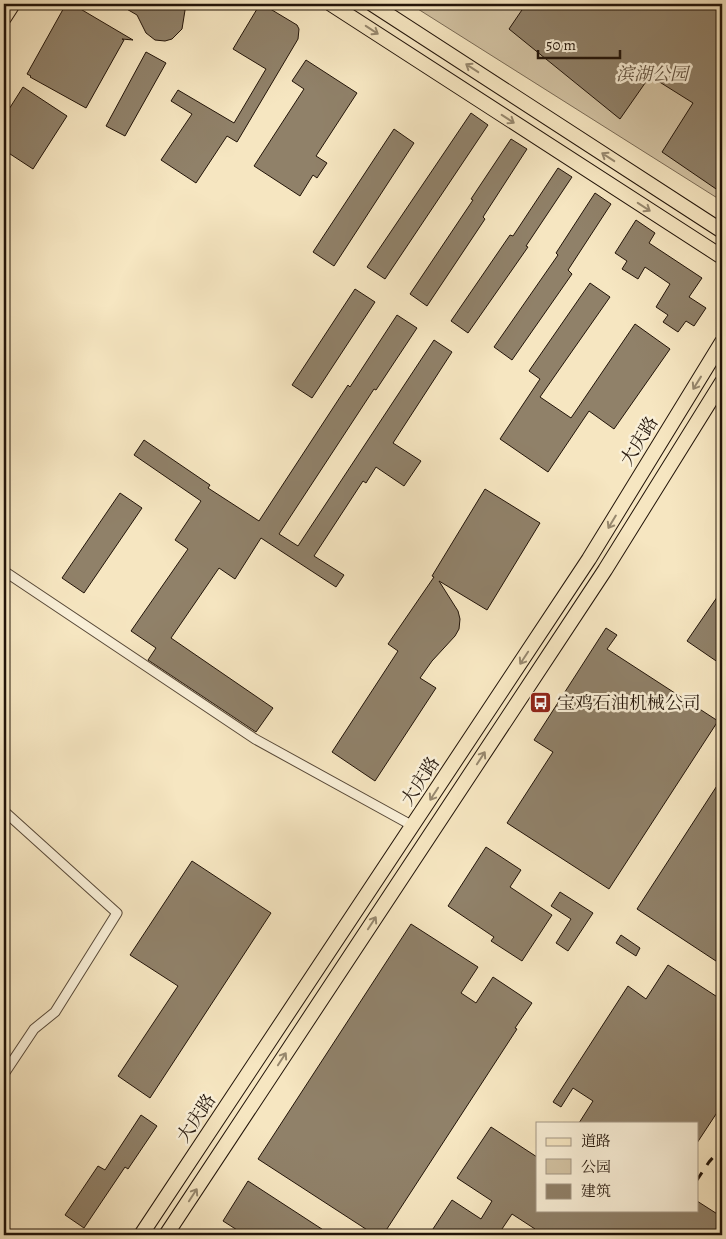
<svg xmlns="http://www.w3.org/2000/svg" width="726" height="1239" font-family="Alegreya,'Noto Serif SC',serif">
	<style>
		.green { fill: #d2c2a2; stroke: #7a6b56 }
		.building { fill: #908169; stroke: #221409 }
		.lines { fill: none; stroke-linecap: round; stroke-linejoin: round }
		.minor-casing { stroke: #574837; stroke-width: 11 }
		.primary-casing { stroke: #221409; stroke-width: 16 }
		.minor { stroke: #f9efd7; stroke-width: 9 }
		.primary { stroke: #f6e6c1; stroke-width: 14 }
		.rail { stroke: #221409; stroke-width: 3; stroke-dasharray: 9 9; stroke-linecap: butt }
		.oneway { stroke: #97886e }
		.labels { text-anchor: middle; stroke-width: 5; stroke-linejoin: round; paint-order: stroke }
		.park-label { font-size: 18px; font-style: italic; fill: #60513f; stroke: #f9efd7 }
		.street-label { font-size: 18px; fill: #221409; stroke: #f9efd7 }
		.poi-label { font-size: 18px; fill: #221409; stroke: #f9efd7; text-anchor: start }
	</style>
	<rect width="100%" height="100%" fill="#f6e6c1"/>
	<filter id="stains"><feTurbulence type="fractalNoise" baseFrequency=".004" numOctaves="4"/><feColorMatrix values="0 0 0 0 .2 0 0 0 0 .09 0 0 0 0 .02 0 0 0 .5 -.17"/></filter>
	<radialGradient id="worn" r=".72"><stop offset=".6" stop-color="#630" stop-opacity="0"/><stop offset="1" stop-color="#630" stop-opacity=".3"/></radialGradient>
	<!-- green -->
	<polygon class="green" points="410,4 722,4 722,201"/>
	<!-- building -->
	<g class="building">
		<polygon points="66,4 72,4 133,40 122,39 124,40 86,108 30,77 31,76 27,74"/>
		<polygon points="118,4 186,4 182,29 172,39 165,41 155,40 146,33 137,15"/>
		<polygon points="260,4 262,4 297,25 299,29 298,39 237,142 227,136 196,183 161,160 192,114 171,101 178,90 234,123 266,69 233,49"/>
		<polygon points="526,4 722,4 722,193 662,152 693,103 650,76 620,119 509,29"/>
		<polygon points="146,52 166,63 125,136 106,126"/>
		<polygon points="306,60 357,93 316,156 327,163 317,178 313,175 300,196 254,166 304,89 292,81"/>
		<polygon points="23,87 67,116 33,169 4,150 4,117"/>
		<polygon points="471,113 488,125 385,279 367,267"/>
		<polygon points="394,129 414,143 334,266 313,252"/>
		<polygon points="511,139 527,149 483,217 485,219 427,306 410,294 473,200 471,199"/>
		<polygon points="558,168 572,177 526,246 528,247 468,333 451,321 510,235 513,236"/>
		<polygon points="595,193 611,204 568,270 572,274 512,360 494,347 558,255 556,253"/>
		<polygon points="636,220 655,233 649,243 702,278 689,297 706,308 694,326 686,321 678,332 663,322 668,315 656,307 670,284 645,267 638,279 622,269 627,261 615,253"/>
		<polygon points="590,283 610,297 540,397 571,418 635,324 670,349 614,429 589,411 548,472 500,439 540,379 529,371"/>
		<polygon points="355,289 375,302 312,398 292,385"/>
		<polygon points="397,315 417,328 376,390 374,389 279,534 298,546 434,340 452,352 393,443 421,461 404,486 376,467 366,483 363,481 314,556 344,575 336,587 261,538 235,579 219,568 171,638 273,708 256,732 148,660 156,648 131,631 188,549 175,540 201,501 134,455 144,440 210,485 208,488 259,521 348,385 350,387"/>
		<polygon points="485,489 540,523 487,610 439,581 458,611 460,619 459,629 455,636 432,661 420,678 436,688 375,781 332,752 398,651 388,644 434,577 432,576"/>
		<polygon points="120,493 142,508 84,593 62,578"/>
		<polygon points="722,590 722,665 687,641"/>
		<polygon points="606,628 617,635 607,649 718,721 609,889 507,823 553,752 534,740"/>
		<polygon points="722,778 722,965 637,909"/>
		<polygon points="486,847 521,870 510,887 552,915 522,961 491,941 494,937 448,906"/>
		<polygon points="192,861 271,913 150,1098 118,1076 178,986 130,955"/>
		<polygon points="560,892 593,913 568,951 556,943 571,919 551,906"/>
		<polygon points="411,924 478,967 461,993 476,1003 493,977 532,1003 515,1028 517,1029 383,1235 375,1235 258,1159"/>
		<polygon points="621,935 640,948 636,956 616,943"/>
		<polygon points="668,965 722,1000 722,1105 697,1143 697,1123 579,1123 593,1101 573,1088 561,1107 553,1102 628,986 646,999"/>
		<polygon points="141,1115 157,1126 128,1169 125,1167 84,1228 65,1215 98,1166 105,1170"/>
		<polygon points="491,1127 537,1157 537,1210 697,1210 697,1201 722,1217 722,1235 530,1235 535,1229 512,1214 498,1235 429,1235 452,1200 481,1219 492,1201 457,1178"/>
		<polygon points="248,1181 331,1235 245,1235 223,1221"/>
	</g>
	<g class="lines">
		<defs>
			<g id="minor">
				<polyline points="4,571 255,739 413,826"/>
				<polyline points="4,811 117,913 55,1012 34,1029 4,1074"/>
			</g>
			<g id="primary">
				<polyline points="331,4 722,257"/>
				<polyline points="372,4 722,231"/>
				<polyline points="4,18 13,4"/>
				<polyline points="141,1235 589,559 722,342"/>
				<polyline points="166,1235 605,570 722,382"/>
			</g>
		</defs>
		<!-- minor casing -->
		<use href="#minor" class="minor-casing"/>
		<!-- primary casing -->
		<use href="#primary" class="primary-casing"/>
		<!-- minor -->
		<use href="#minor" class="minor"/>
		<!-- primary -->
		<use href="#primary" class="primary"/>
		<!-- rail -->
		<polyline class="rail" points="697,1180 709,1162 722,1147"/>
	</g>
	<!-- one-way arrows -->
	<defs><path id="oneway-shaft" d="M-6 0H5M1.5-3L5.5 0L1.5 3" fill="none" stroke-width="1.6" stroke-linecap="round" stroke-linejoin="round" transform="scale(1.25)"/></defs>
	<g class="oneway">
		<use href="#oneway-shaft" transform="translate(372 30) rotate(33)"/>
		<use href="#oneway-shaft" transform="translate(472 68) rotate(-147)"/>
		<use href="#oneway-shaft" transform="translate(508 119) rotate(33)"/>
		<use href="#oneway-shaft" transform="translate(608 157) rotate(-147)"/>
		<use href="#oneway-shaft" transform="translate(644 207) rotate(33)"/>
		<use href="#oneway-shaft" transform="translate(697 383) rotate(122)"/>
		<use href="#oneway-shaft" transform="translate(612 522) rotate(121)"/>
		<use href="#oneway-shaft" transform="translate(524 658) rotate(123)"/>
		<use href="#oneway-shaft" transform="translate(481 758) rotate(-57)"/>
		<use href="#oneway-shaft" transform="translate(434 794) rotate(123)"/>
		<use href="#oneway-shaft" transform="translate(372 923) rotate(-57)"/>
		<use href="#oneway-shaft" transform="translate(282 1059) rotate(-57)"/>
		<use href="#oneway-shaft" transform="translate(193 1195) rotate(-57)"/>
	</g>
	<!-- icons -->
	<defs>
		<symbol id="bus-square" viewBox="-11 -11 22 22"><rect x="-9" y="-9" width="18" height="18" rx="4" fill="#8f2418" stroke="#f9efd7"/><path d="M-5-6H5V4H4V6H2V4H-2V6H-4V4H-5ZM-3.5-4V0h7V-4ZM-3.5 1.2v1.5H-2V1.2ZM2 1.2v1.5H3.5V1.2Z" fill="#fff"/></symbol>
	</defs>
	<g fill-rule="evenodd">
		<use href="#bus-square" x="528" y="690" width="25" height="25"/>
	</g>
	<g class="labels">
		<!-- park labels -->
		<g class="park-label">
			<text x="652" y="80">滨湖公园</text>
		</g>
		<!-- street labels -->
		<g class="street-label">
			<text transform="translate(639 441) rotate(-58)" y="6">大庆路</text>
			<text transform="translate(420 781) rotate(-57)" y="6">大庆路</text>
			<text transform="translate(196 1118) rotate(-56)" y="6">大庆路</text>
		</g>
		<!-- poi labels -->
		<g class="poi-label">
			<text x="557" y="709">宝鸡石油机械公司</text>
		</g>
	</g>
	<!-- margin -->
	<rect width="726" height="1239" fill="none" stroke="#f6e6c1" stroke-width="20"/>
	<rect x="5" y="5" width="716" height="1229" fill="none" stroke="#221409" stroke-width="2.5"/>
	<rect x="10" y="10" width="706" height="1219" fill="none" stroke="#221409"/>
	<!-- legend -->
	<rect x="536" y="1122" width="162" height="90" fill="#f9efd7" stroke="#a39785"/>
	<rect x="546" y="1138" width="25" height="8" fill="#f6e6c1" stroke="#a39785"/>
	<text x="581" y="1146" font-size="15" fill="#221409">道路</text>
	<rect x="546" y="1159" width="25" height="15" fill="#d2c2a2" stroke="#a39785"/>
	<text x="581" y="1172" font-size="15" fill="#221409">公园</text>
	<rect x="546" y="1184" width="25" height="15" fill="#908169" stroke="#a39785"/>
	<text x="581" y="1196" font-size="15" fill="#221409">建筑</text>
	<!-- scale -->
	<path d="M538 50v8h82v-8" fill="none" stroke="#221409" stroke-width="2.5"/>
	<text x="546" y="50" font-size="15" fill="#221409" stroke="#f9efd7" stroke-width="4" paint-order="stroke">50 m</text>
	<rect width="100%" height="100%" filter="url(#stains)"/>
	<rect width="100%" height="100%" fill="url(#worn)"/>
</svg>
